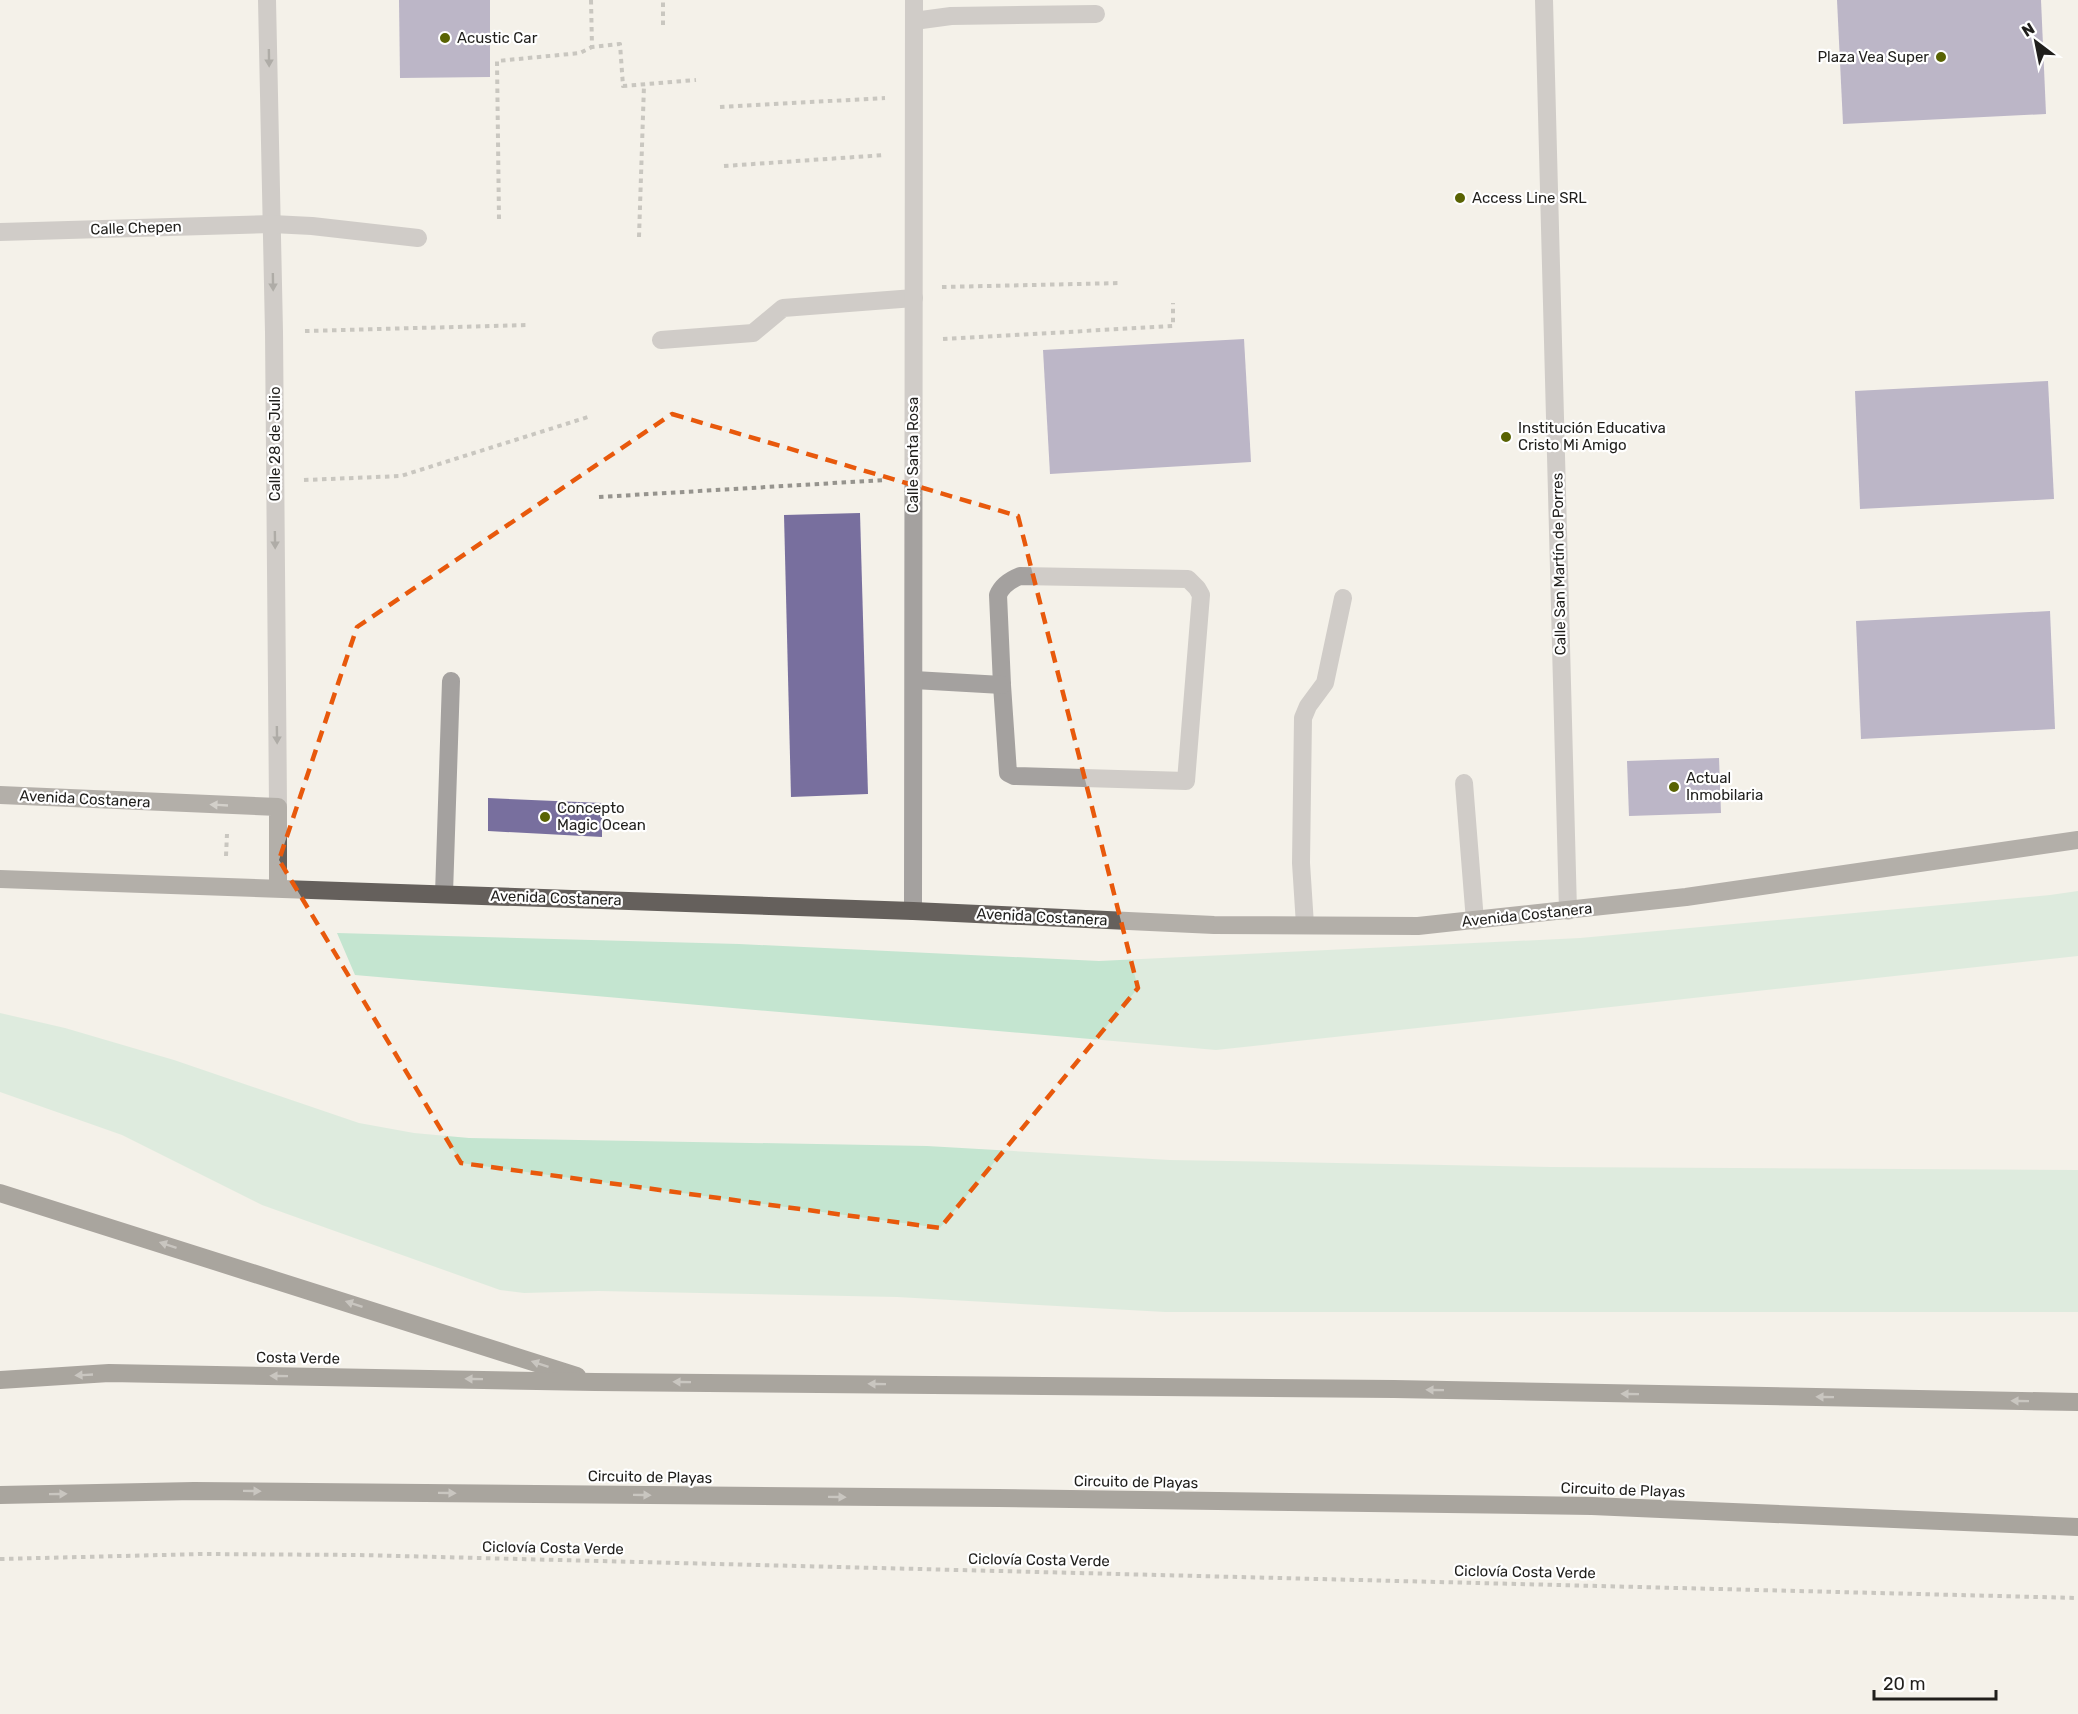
<svg xmlns="http://www.w3.org/2000/svg" width="2078" height="1714" font-family="Rubik,sans-serif">
	<style>
		.green { fill: #c4e5d0 }
		.building { fill: #786f9e }
		.lines { fill: none; stroke-linecap: round; stroke-linejoin: round }
		.path { stroke: #96948e; stroke-width: 4; stroke-dasharray: 4.5 4.5; stroke-linecap: butt }
		.minor { stroke: #a4a19f; stroke-width: 18 }
		.major { stroke: #65605c; stroke-width: 18 }
		.highway { stroke: #4f4944; stroke-width: 18 }
		.oneway { fill: #5b5a57 }
		.oneway2 { fill: #aaa8a5 }
		.oneway3 { fill: #95928f }
		.marked { fill: none; stroke: #e8590c; stroke-width: 4.5; stroke-dasharray: 12 8; stroke-linejoin: round }
		.poi-dot { fill: #596303; stroke: #fff; stroke-width: 2 }
		.labels { text-anchor: middle; stroke-width: 4.5; stroke-linejoin: round; paint-order: stroke }
		.poi-label { font-size: 15px; fill: #201f1c; stroke: #fff; text-anchor: start }
		.street-label { font-size: 15px; fill: #201f1c; stroke: #fff }
	</style>
	<rect width="100%" height="100%" fill="#f4f1e9"/>
	<!-- green -->
	<g class="green">
		<polygon points="2078,891 2078,956 1216,1050 355,975 337,933 739,944 1099,961 1580,938 2050,895"/>
		<polygon points="0,1013 65,1028 174,1060 359,1123 414,1133 469,1138 927,1146 1170,1160 1551,1167 2078,1170 2078,1312 1165,1312 897,1297 598,1291 524,1293 500,1290 262,1205 122,1135 0,1092"/>
	</g>
	<!-- building -->
	<g class="building">
		<polygon points="399,0 490,0 490,77 400,78"/>
		<polygon points="1837,0 2041,0 2046,114 1843,124"/>
		<polygon points="1244,339 1251,462 1050,474 1043,350"/>
		<polygon points="2048,381 2054,499 1860,509 1855,391"/>
		<polygon points="860,513 868,794 791,797 784,515"/>
		<polygon points="2050,611 2055,729 1861,739 1856,621"/>
		<polygon points="1719,758 1721,813 1629,816 1627,761"/>
		<polygon points="488,798 602,803 602,837 488,831"/>
	</g>
	<g class="lines">
		<!-- path -->
		<g class="path">
			<polyline points="591,0 592,47 620,44 623,86 696,80"/>
			<polyline points="663,25 663,0"/>
			<polyline points="720,107 885,98"/>
			<polyline points="724,166 885,155"/>
			<polyline points="499,219 497,61 580,53 592,47"/>
			<polyline points="639,237 644,85"/>
			<polyline points="942,287 1121,283"/>
			<polyline points="305,331 529,325"/>
			<polyline points="943,339 1173,326 1173,303"/>
			<polyline points="304,480 401,476 588,417"/>
			<polyline points="599,497 885,480"/>
			<polyline points="226,856 227,834"/>
			<polyline points="0,1559 202,1554 359,1555 2078,1598"/>
		</g>
		<!-- minor -->
		<g class="minor">
			<polyline points="267,0 274,332 278,807"/>
			<polyline points="1544,0 1568,911"/>
			<polyline points="914,21 951,16 1096,14"/>
			<polyline points="0,232 272,224 312,226 418,238"/>
			<polyline points="661,340 753,333 783,308 914,298"/>
			<path d="M 1020,576 L 1188,579 L 1197,588 L 1201,595 L 1186,781 L 1014,776 L 1008,773 L 1002,685 L 998,595 C 1002,585 1010,580 1020,576 Z"/>
			<polyline points="914,680 1002,685"/>
			<polyline points="1464,783 1475,921"/>
			<polyline points="444,894 451,681"/>
			<polyline points="913,911 914,0"/>
			<polyline points="1305,925 1301,863 1303,718 1308,706 1325,683 1343,598"/>
		</g>
		<!-- major -->
		<g class="major">
			<polyline points="0,795 278,807 278,888"/>
			<polyline points="0,879 913,911 1214,925 1418,926 1686,897 2078,840"/>
		</g>
		<!-- highway -->
		<g class="highway">
			<polyline points="0,1193 577,1376"/>
			<polyline points="0,1380 109,1373 595,1382 1394,1389 2078,1402"/>
			<polyline points="0,1495 194,1491 998,1498 1592,1506 2078,1527"/>
		</g>
	</g>
	<!-- one-way arrows -->
	<defs><path id="oneway-solid" d="M-6-.8H1V-3.2L6.5 0L1 3.2V.8H-6Z" transform="scale(1.5)"/></defs>
	<g class="oneway">
		<use href="#oneway-solid" transform="translate(269 58) rotate(89)"/>
		<use href="#oneway-solid" transform="translate(273 282) rotate(89)"/>
		<use href="#oneway-solid" transform="translate(275 540) rotate(89)"/>
		<use href="#oneway-solid" transform="translate(277 735) rotate(89)"/>
	</g>
	<use class="oneway2" href="#oneway-solid" transform="translate(219 805) rotate(-177)"/>
	<g class="oneway3">
		<use href="#oneway-solid" transform="translate(168 1245) rotate(-162)"/>
		<use href="#oneway-solid" transform="translate(354 1304) rotate(-162)"/>
		<use href="#oneway-solid" transform="translate(540 1364) rotate(-162)"/>
		<use href="#oneway-solid" transform="translate(84 1375) rotate(177)"/>
		<use href="#oneway-solid" transform="translate(279 1376) rotate(-179)"/>
		<use href="#oneway-solid" transform="translate(474 1379) rotate(-179)"/>
		<use href="#oneway-solid" transform="translate(682 1382) rotate(-179)"/>
		<use href="#oneway-solid" transform="translate(877 1384) rotate(-179)"/>
		<use href="#oneway-solid" transform="translate(1435 1390) rotate(-179)"/>
		<use href="#oneway-solid" transform="translate(1630 1394) rotate(-179)"/>
		<use href="#oneway-solid" transform="translate(1825 1397) rotate(-179)"/>
		<use href="#oneway-solid" transform="translate(2020 1401) rotate(-179)"/>
		<use href="#oneway-solid" transform="translate(252 1491) rotate(1)"/>
		<use href="#oneway-solid" transform="translate(447 1493) rotate(1)"/>
		<use href="#oneway-solid" transform="translate(58 1494) rotate(-1)"/>
		<use href="#oneway-solid" transform="translate(642 1495) rotate(1)"/>
		<use href="#oneway-solid" transform="translate(837 1497) rotate(1)"/>
	</g>
	<!-- marked area -->
	<path d="M0 0H2078V1714H0ZM 672,414 L 1018,516 L 1138,988 L 940,1228 L 461,1163 L 279,860 L 357,627 Z" fill="#f4f1e9" fill-opacity=".55" fill-rule="evenodd"/>
	<path class="marked" d="M 672,414 L 1018,516 L 1138,988 L 940,1228 L 461,1163 L 279,860 L 357,627 Z"/>
	<!-- markers -->
	<g class="poi-dot">
		<circle cx="445" cy="38" r="6"/>
		<circle cx="1941" cy="57" r="6"/>
		<circle cx="1460" cy="198" r="6"/>
		<circle cx="1506" cy="437" r="6"/>
		<circle cx="1674" cy="787" r="6"/>
		<circle cx="545" cy="817" r="6"/>
	</g>
	<g class="labels">
		<!-- poi labels -->
		<g class="poi-label">
			<text x="457" y="43">Acustic Car</text>
			<text x="1929" y="62" text-anchor="end">Plaza Vea Super</text>
			<text x="1472" y="203">Access Line SRL</text>
			<text x="1518" y="433">Institución Educativa<tspan x="1518" dy="17">Cristo Mi Amigo</tspan></text>
			<text x="1686" y="783">Actual<tspan x="1686" dy="17">Inmobilaria</tspan></text>
			<text x="557" y="813">Concepto<tspan x="557" dy="17">Magic Ocean</tspan></text>
		</g>
		<!-- street labels -->
		<g class="street-label">
			<text transform="translate(136 228) rotate(-2)" y="5">Calle Chepen</text>
			<text transform="translate(275 444) rotate(-90)" y="5">Calle 28 de Julio</text>
			<text transform="translate(913 455) rotate(-90)" y="5">Calle Santa Rosa</text>
			<text transform="translate(1559 564) rotate(-91)" y="5">Calle San Martín de Porres</text>
			<text transform="translate(85 799) rotate(3)" y="5">Avenida Costanera</text>
			<text transform="translate(556 898) rotate(2)" y="5">Avenida Costanera</text>
			<text transform="translate(1527 915) rotate(-6)" y="5">Avenida Costanera</text>
			<text transform="translate(1042 917) rotate(3)" y="5">Avenida Costanera</text>
			<text transform="translate(298 1358) rotate(1)" y="5">Costa Verde</text>
			<text transform="translate(650 1477) rotate(1)" y="5">Circuito de Playas</text>
			<text transform="translate(1136 1482) rotate(1)" y="5">Circuito de Playas</text>
			<text transform="translate(1623 1490) rotate(2)" y="5">Circuito de Playas</text>
			<text transform="translate(553 1548) rotate(1)" y="5">Ciclovía Costa Verde</text>
			<text transform="translate(1039 1560) rotate(1)" y="5">Ciclovía Costa Verde</text>
			<text transform="translate(1525 1572) rotate(1)" y="5">Ciclovía Costa Verde</text>
		</g>
	</g>
	<!-- north arrow -->
	<g transform="translate(2036 42) rotate(328)" stroke="#ffffff" stroke-width="4.5" paint-order="stroke">
	<path d="M0-4.5L10 22L0 15L-10 22Z" fill="#201f1c"/>
	<text y="-9" font-size="16" font-weight="bold" text-anchor="middle" fill="#201f1c">N</text>
	</g>
	<!-- scale -->
	<path d="M1874 1690v9h122v-9" fill="none" stroke="#201f1c" stroke-width="3"/>
	<text x="1883" y="1690" font-size="18" fill="#201f1c" stroke="#ffffff" stroke-width="4.5" paint-order="stroke">20 m</text>
</svg>
